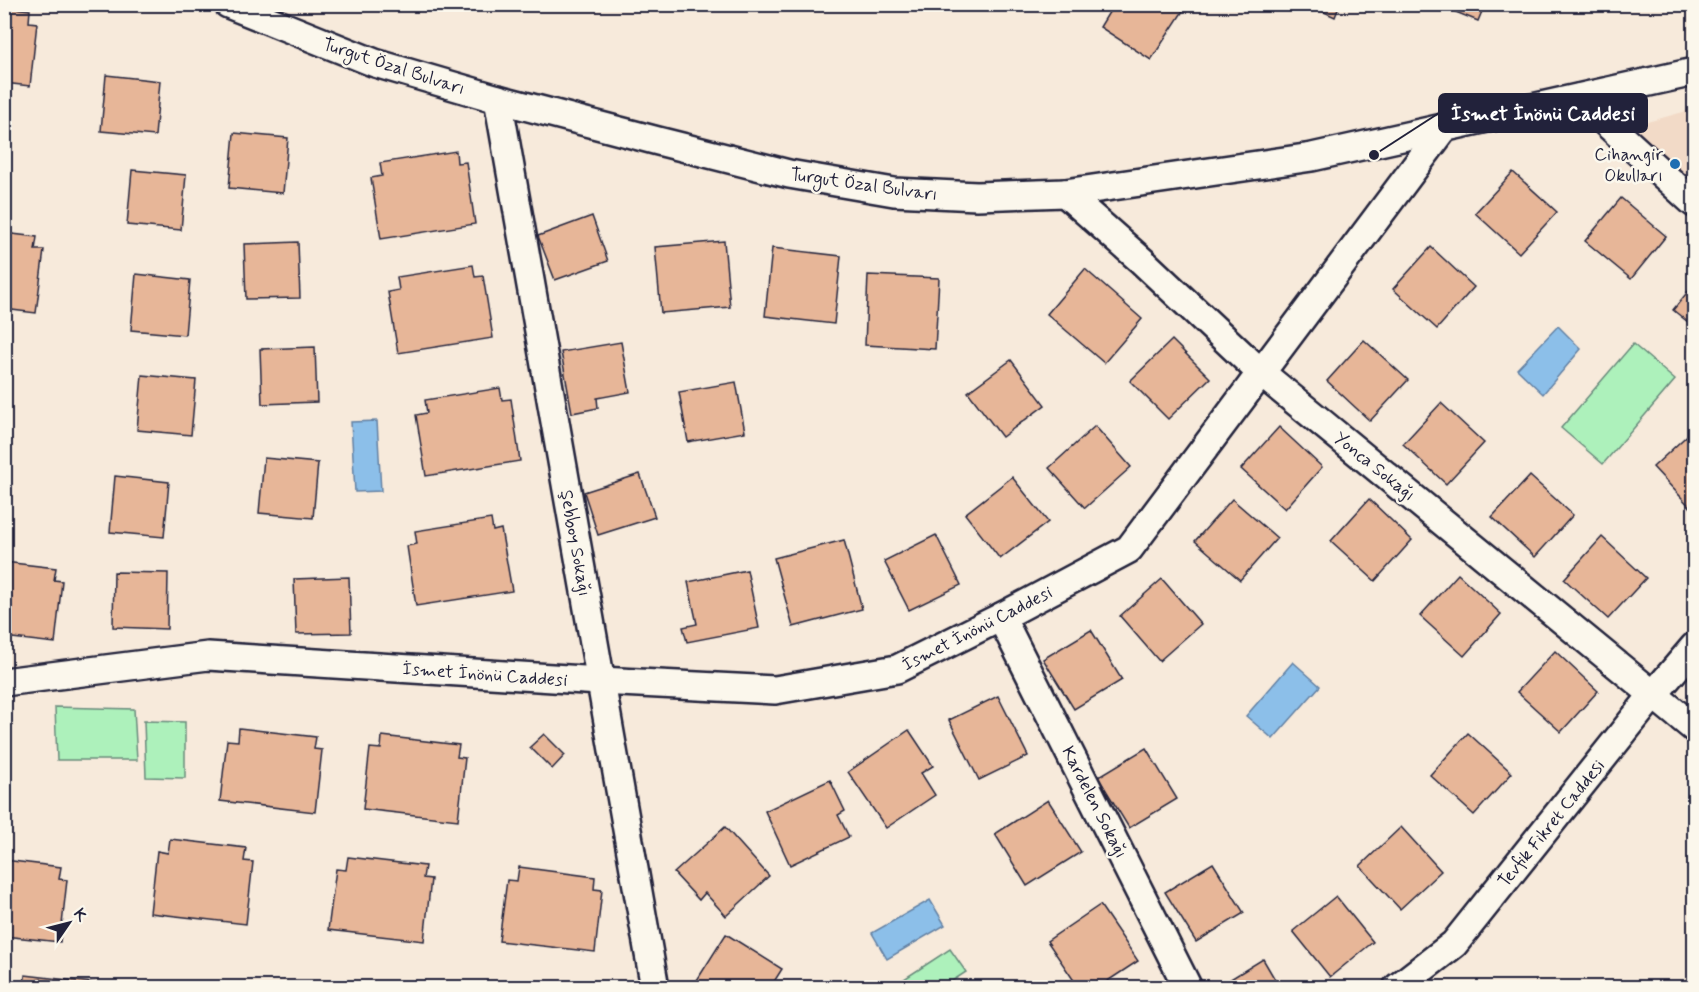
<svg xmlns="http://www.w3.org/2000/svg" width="1699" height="992" font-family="Mynerve,sans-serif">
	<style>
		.built { fill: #f2dac7 }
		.green { fill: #adf1bb; stroke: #688a7b; stroke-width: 1.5 }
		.water { fill: #8cbfe9; stroke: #6280a3; stroke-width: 1.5 }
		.building { fill: #e7b698; stroke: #22223b; stroke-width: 1.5 }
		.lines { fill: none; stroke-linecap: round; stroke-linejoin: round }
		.minor-casing { stroke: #22223b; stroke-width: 32 }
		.minor { stroke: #fbf7ec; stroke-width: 27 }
		.poi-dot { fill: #1f6fb2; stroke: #fbf7ec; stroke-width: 2 }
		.labels { text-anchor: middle; stroke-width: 5; stroke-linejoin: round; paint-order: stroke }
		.street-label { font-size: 18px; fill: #22223b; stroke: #fbf7ec }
		.poi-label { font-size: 18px; fill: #22223b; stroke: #fbf7ec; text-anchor: end }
		.leader { fill: none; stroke: #22223b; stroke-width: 2 }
		.callout-dot { fill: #22223b; stroke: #fbf7ec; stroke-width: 2 }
		.callout { fill: #22223b; stroke: #22223b; stroke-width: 2 }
		.callout-label { font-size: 20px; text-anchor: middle; font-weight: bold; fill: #fff }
	</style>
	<rect width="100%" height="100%" fill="#f7eadb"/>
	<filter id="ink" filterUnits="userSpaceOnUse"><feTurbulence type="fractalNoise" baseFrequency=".0167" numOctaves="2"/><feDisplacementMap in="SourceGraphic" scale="12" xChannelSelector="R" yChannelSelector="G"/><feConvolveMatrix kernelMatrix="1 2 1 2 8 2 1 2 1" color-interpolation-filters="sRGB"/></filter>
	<g filter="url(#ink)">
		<!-- built -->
		<polygon class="built" points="1694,109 1694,197 1615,131"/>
		<!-- green -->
		<g class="green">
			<polygon points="1633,344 1675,380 1603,464 1561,428"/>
			<polygon points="55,707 134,709 137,760 57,760"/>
			<polygon points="144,721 185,722 185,778 146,777"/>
			<polygon points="950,949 966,972 943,987 901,987 898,983"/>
		</g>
		<!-- water -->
		<g class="water">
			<polygon points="1558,326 1581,349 1543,394 1517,369"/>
			<polygon points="377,421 381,491 355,492 351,422"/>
			<polygon points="1293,662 1320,686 1273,739 1246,716"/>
			<polygon points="930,900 945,925 887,959 872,933"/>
		</g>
		<!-- building -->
		<g class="building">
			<polygon points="1114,4 1173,4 1183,11 1151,60 1100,27"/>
			<polygon points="1307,4 1340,4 1335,17"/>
			<polygon points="1436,4 1485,4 1478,21"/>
			<polygon points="4,7 30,10 29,22 37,23 30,86 4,83"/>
			<polygon points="106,75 160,81 155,136 101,131"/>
			<polygon points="234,133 288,138 283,193 229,188"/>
			<polygon points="456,151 457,163 466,162 475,224 381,239 371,178 382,176 380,163"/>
			<polygon points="132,170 186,175 181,230 127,225"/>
			<polygon points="1513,172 1557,212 1519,253 1475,213"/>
			<polygon points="1621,198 1666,236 1631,279 1585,241"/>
			<polygon points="592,216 608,261 555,280 538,236"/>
			<polygon points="4,233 37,237 35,250 44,250 36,313 4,309"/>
			<polygon points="724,241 730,307 661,313 655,247"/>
			<polygon points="298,242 300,298 246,299 244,244"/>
			<polygon points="1431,247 1474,287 1437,329 1393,289"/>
			<polygon points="772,248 841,256 834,324 765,316"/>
			<polygon points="473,265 475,277 483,276 493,338 398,353 388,292 399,290 397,277"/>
			<polygon points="1085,269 1142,319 1104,363 1047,314"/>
			<polygon points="136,274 190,280 185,335 131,330"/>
			<polygon points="868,275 939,278 935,349 865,345"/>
			<polygon points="1694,284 1694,327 1673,310"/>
			<polygon points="1172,340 1210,378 1168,419 1130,381"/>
			<polygon points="1364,340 1408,380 1370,421 1327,381"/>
			<polygon points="621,342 630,392 597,398 598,408 572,413 561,352"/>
			<polygon points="315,347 317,402 262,404 260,349"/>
			<polygon points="1011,360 1045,405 1002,437 968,392"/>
			<polygon points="142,375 196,380 191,435 137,430"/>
			<polygon points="736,382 745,432 688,442 679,392"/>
			<polygon points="500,388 502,400 511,399 520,461 426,476 416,415 427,413 425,400"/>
			<polygon points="1441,403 1484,443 1446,484 1403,444"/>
			<polygon points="1095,426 1131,467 1085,508 1049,468"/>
			<polygon points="1279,427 1322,467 1285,509 1241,469"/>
			<polygon points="1694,429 1694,511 1653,467"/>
			<polygon points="264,458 318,463 313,518 259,513"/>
			<polygon points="640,474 655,517 598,535 584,492"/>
			<polygon points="115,476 169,482 164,537 110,532"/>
			<polygon points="1530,476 1573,515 1535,557 1492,517"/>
			<polygon points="1012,477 1048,522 1000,559 965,514"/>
			<polygon points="1232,499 1277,538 1240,580 1195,541"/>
			<polygon points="1369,499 1412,540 1375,581 1331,541"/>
			<polygon points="491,519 493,531 501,529 512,591 416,606 407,546 417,544 415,531"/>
			<polygon points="936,535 961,585 909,610 884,561"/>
			<polygon points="1602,537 1646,578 1608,619 1564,579"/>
			<polygon points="844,540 862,609 793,627 774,558"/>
			<polygon points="4,562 56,568 54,580 62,581 55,643 4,637"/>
			<polygon points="747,570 759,628 687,642 683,627 697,624 688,582"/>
			<polygon points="114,572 168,573 167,629 113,627"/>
			<polygon points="1458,574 1501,614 1464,656 1420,616"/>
			<polygon points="349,577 351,633 296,634 294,579"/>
			<polygon points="1162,579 1201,624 1159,661 1120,616"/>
			<polygon points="1091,630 1122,680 1074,709 1043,659"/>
			<polygon points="1555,651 1598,691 1561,732 1517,692"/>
			<polygon points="998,696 1028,756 979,780 949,720"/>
			<polygon points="239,728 316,737 314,749 322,750 315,812 220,801 227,740 238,741"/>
			<polygon points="909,730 933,766 921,773 935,795 886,828 848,772"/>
			<polygon points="1468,733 1512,773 1474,815 1430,775"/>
			<polygon points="544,734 565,755 552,769 530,747"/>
			<polygon points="382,736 459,745 457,757 465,758 458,820 363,809 370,748 381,749"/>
			<polygon points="1146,748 1177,799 1129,828 1098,777"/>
			<polygon points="830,780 845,811 838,815 849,837 790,865 765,811"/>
			<polygon points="1048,800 1081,852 1027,886 995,834"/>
			<polygon points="725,827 769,876 726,916 705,893 699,900 674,873"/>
			<polygon points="1401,827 1441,871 1400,909 1360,866"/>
			<polygon points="170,839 246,848 244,861 253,862 246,924 150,913 157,851 168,853"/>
			<polygon points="348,857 425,866 423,878 431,879 424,941 328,930 336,869 346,870"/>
			<polygon points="4,860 61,867 59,879 67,880 60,942 4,936"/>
			<polygon points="1213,863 1244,913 1196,942 1165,892"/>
			<polygon points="519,867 595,877 594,889 602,890 595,952 499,941 507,880 517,881"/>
			<polygon points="1336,896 1373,942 1330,977 1293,931"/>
			<polygon points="1100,905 1138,961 1097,988 1079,988 1047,941"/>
			<polygon points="726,934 782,969 770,988 692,988"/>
			<polygon points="1263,959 1280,988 1216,988"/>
			<polygon points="25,975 102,984 102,988 24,988"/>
		</g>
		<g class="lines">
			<defs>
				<g id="minor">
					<polyline points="228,4 375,63 498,99 658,141 789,174 894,192 977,196 1065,193 1312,157 1694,72"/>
					<polyline points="1579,98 1694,203"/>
					<polyline points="498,99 655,988"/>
					<polyline points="1065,193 1142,261 1260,372 1694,728"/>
					<polyline points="1001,617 1188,988"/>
					<polyline points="4,682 208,656 600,681 775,690 897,669 1001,617 1129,549 1445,127"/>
					<polyline points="1397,988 1454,944 1653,695 1694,647"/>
				</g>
			</defs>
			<!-- minor casing -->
			<use href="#minor" class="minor-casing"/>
			<!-- minor -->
			<use href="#minor" class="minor"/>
		</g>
	</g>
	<!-- markers -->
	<circle class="poi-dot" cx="1675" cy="164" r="6"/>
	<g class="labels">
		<!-- street labels -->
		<g class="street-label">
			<text transform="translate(394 66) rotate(18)" y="6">Turgut Özal Bulvarı</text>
			<text transform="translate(864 184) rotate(8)" y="6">Turgut Özal Bulvarı</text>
			<text transform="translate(1375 466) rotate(39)" y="6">Yonca Sokağı</text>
			<text transform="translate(576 543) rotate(80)" y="6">Şebboy Sokağı</text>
			<text transform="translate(977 628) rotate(-27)" y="6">İsmet İnönü Caddesi</text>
			<text transform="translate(485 674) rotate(4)" y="6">İsmet İnönü Caddesi</text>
			<text transform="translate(1095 802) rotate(63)" y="6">Kardelen Sokağı</text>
			<text transform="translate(1551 823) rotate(-51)" y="6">Tevfik Fikret Caddesi</text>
		</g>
		<!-- poi labels -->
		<g class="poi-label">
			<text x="1663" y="160">Cihangir<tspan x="1663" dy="21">Okulları</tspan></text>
		</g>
	</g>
	<!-- callouts -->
	<path class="leader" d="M1374 155L1439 113"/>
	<circle class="callout-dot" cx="1374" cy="155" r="6"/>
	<rect class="callout" x="1439" y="94" width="208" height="38" rx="6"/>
	<g class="callout-label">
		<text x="1543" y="120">İsmet İnönü Caddesi</text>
	</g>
	<!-- margin -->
	<rect width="1699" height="992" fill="none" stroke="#fbf7ec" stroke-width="24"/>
	<rect x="12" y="12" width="1675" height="968" fill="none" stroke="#22223b" stroke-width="2" filter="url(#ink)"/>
	<!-- north arrow -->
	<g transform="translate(69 923) rotate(55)" stroke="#fbf7ec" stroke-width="4.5" paint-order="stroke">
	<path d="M0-4.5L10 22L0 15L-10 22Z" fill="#22223b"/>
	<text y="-9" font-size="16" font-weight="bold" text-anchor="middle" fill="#22223b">K</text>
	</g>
</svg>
